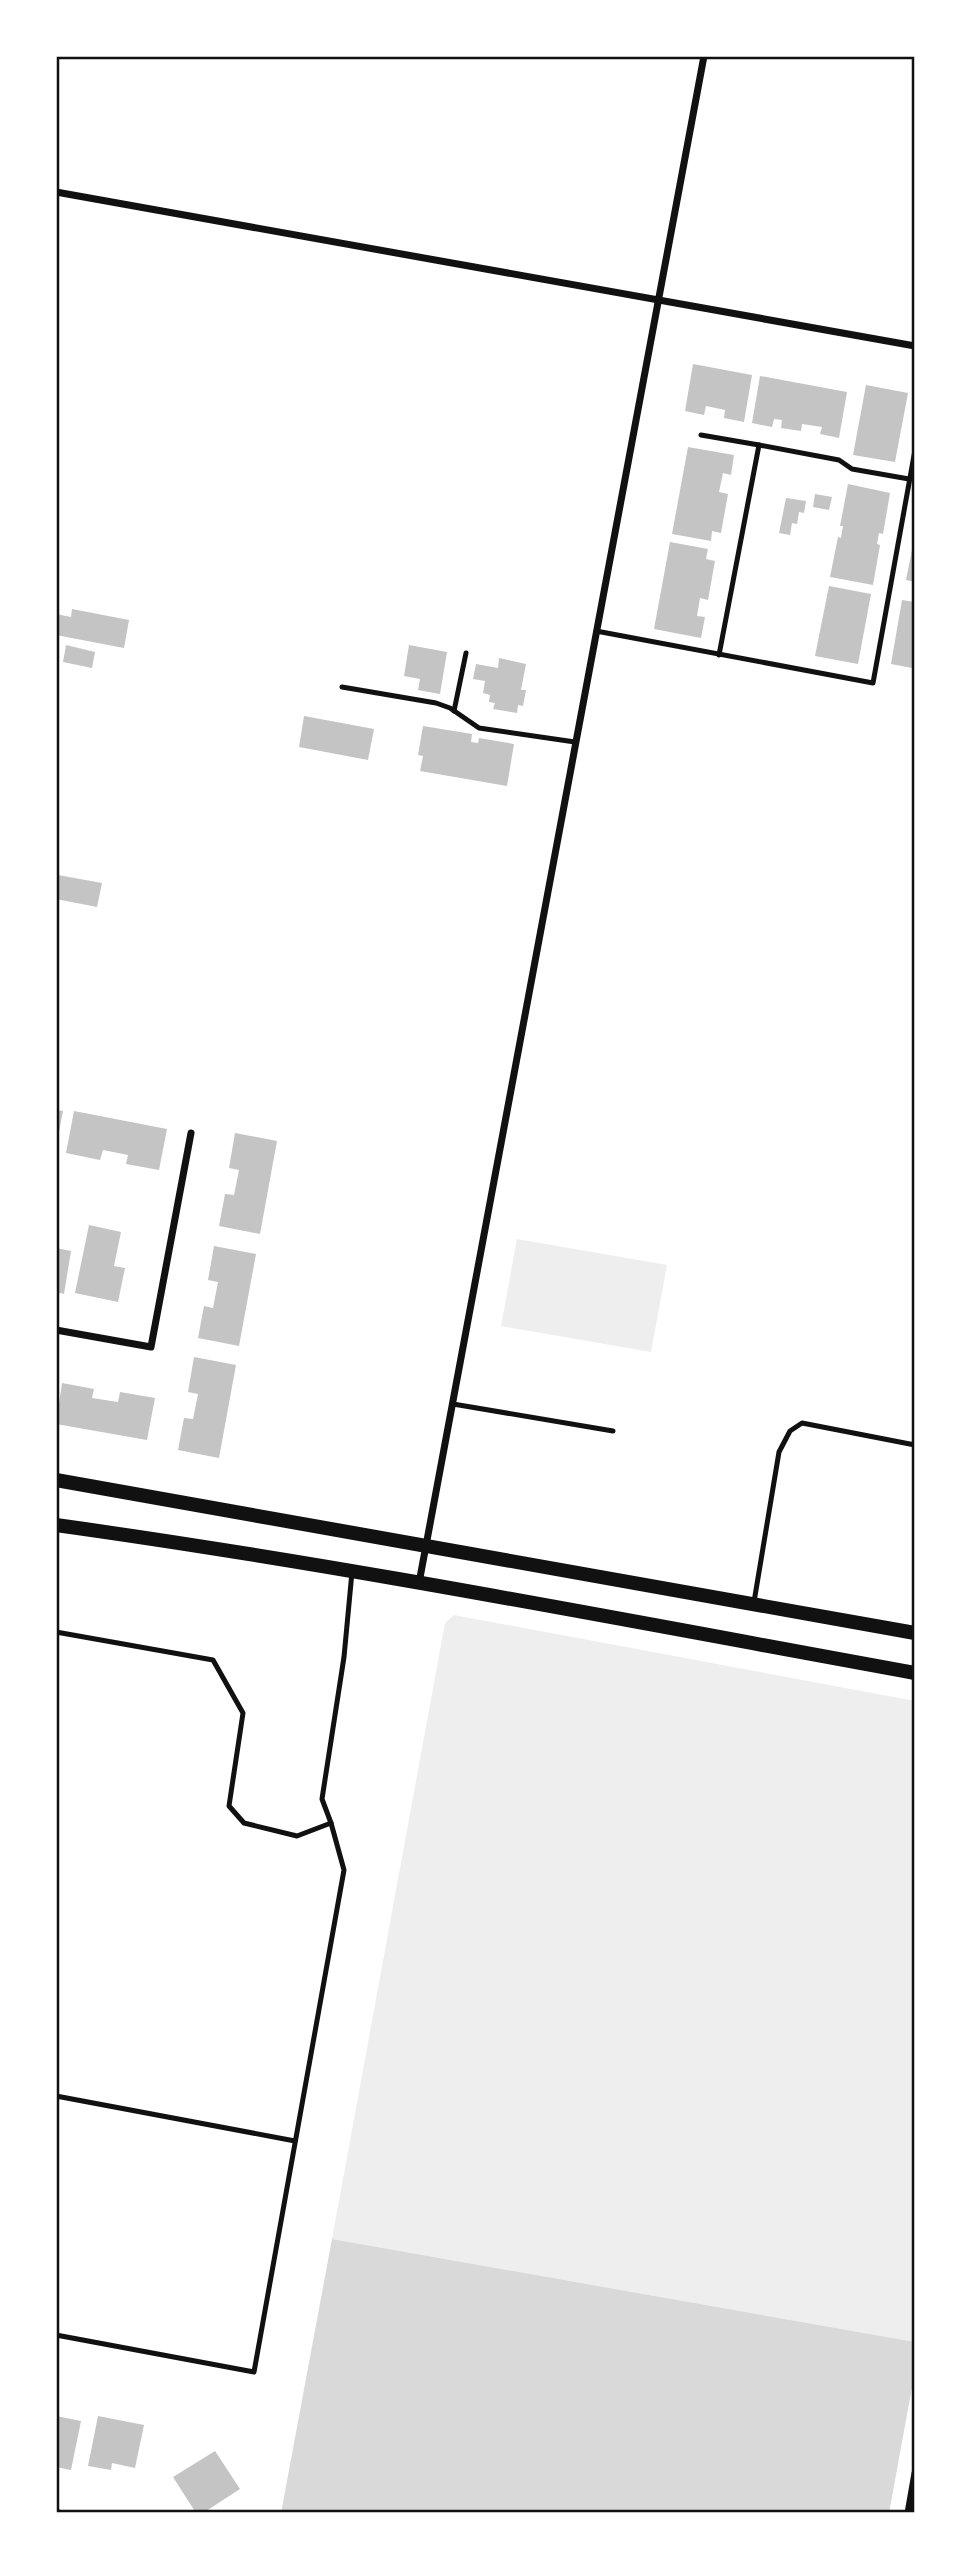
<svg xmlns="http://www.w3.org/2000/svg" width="971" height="2569" font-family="'PT Sans Narrow',sans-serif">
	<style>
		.green { fill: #eee }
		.water { fill: #d9d9d9 }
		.building { fill: #c4c4c4 }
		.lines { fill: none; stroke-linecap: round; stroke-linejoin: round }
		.service { stroke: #111; stroke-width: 5 }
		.minor { stroke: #111; stroke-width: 7 }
		.secondary { stroke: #111; stroke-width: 14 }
		.neatline { fill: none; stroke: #111; stroke-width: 2.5 }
	</style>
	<rect width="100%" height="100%" fill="#fff"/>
	<!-- green -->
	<g class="green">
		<polygon points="517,1239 667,1265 651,1352 501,1326"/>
		<polygon points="454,1615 915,1701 915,2342 332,2239 445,1623"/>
	</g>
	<!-- water -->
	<polygon class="water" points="332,2239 915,2342 915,2371 889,2513 281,2513"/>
	<!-- building -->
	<g class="building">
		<polygon points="693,364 752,375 744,422 724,418 725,410 706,406 704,415 685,411"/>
		<polygon points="760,376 847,392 839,438 820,434 822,427 802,424 801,431 781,428 782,420 774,419 772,427 752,423"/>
		<polygon points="866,385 908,393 895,462 853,455"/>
		<polygon points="688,447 734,455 731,475 723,473 719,492 728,494 721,533 712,531 711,541 672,534"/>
		<polygon points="848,484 890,493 883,534 879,533 877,544 880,545 873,585 830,577 838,537 841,538 843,526 840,526"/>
		<polygon points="815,494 832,497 829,510 813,507"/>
		<polygon points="786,498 806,501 804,513 799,512 797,524 792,523 790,535 779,533"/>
		<polygon points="914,540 915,540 915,582 906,580"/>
		<polygon points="670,542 708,549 706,559 715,561 708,600 700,598 697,616 705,617 701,638 654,629"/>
		<polygon points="829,586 871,594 858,664 815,656"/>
		<polygon points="902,600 915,602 915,648 912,668 891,664"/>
		<polygon points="72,609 129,620 124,648 56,635 56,614 71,617"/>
		<polygon points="66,645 95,652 92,668 63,662"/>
		<polygon points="409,645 447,652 440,694 418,690 420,679 404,676"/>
		<polygon points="499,658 526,664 521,690 526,690 523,706 518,705 517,713 493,709 495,703 489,702 490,695 483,693 485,681 473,679 476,664 498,668"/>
		<polygon points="304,716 374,729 368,760 299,747"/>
		<polygon points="423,726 472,734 471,742 478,743 479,738 514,744 507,786 420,771 423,756 418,755"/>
		<polygon points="58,875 102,883 97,907 56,899"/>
		<polygon points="56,1110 63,1111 57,1142 56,1142"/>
		<polygon points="74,1111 167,1129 159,1170 126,1164 128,1155 103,1150 100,1160 66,1153"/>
		<polygon points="235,1133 277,1141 260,1234 219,1226 225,1194 234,1195 239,1170 229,1168"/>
		<polygon points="89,1225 121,1232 114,1266 125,1268 118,1302 75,1293"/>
		<polygon points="214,1246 256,1254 239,1346 198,1338 204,1306 213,1308 218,1282 208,1280"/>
		<polygon points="56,1248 71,1251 64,1294 56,1292"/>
		<polygon points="194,1357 236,1365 219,1458 178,1450 184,1418 193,1419 198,1394 188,1392"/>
		<polygon points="62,1383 94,1389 92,1398 118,1402 120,1392 155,1398 147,1440 56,1424"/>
		<polygon points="56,2416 81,2421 71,2470 56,2467"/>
		<polygon points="98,2416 144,2425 135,2468 112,2463 111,2470 88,2466"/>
		<polygon points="215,2451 240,2489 203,2513 196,2513 173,2477"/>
	</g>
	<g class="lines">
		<!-- service -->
		<g class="service">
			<polyline points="701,435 759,445"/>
			<polyline points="596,631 873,683 915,450"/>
			<polyline points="719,655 759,445 839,460 852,469 909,479"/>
			<polyline points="342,687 436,703 450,708 479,728 575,742"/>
			<polyline points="454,711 466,653"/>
			<polyline points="453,1404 613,1431"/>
			<polyline points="754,1602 779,1452 790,1431 802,1423 915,1445"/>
			<polyline points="56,1632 213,1660 243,1713 229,1806 244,1823 297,1836 331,1823"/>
			<polyline points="56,2096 295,2141"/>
			<polyline points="56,2335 254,2372 344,1870 331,1823 322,1799 344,1657 352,1572"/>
		</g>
		<!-- minor -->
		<g class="minor">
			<polyline points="56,192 915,346"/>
			<polyline points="56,1330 151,1347 191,1133"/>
			<polyline points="419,1583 704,56"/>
			<polyline points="56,2512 59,2513"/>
			<polyline points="908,2513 915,2473"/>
		</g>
		<!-- secondary -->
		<g class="secondary">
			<polyline points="56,1480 915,1633"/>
			<path d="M 56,1525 C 344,1565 629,1621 915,1673"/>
		</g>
	</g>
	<!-- border -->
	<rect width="971" height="2569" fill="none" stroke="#ffffff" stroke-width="116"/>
	<rect x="58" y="58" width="855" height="2453" class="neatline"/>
</svg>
